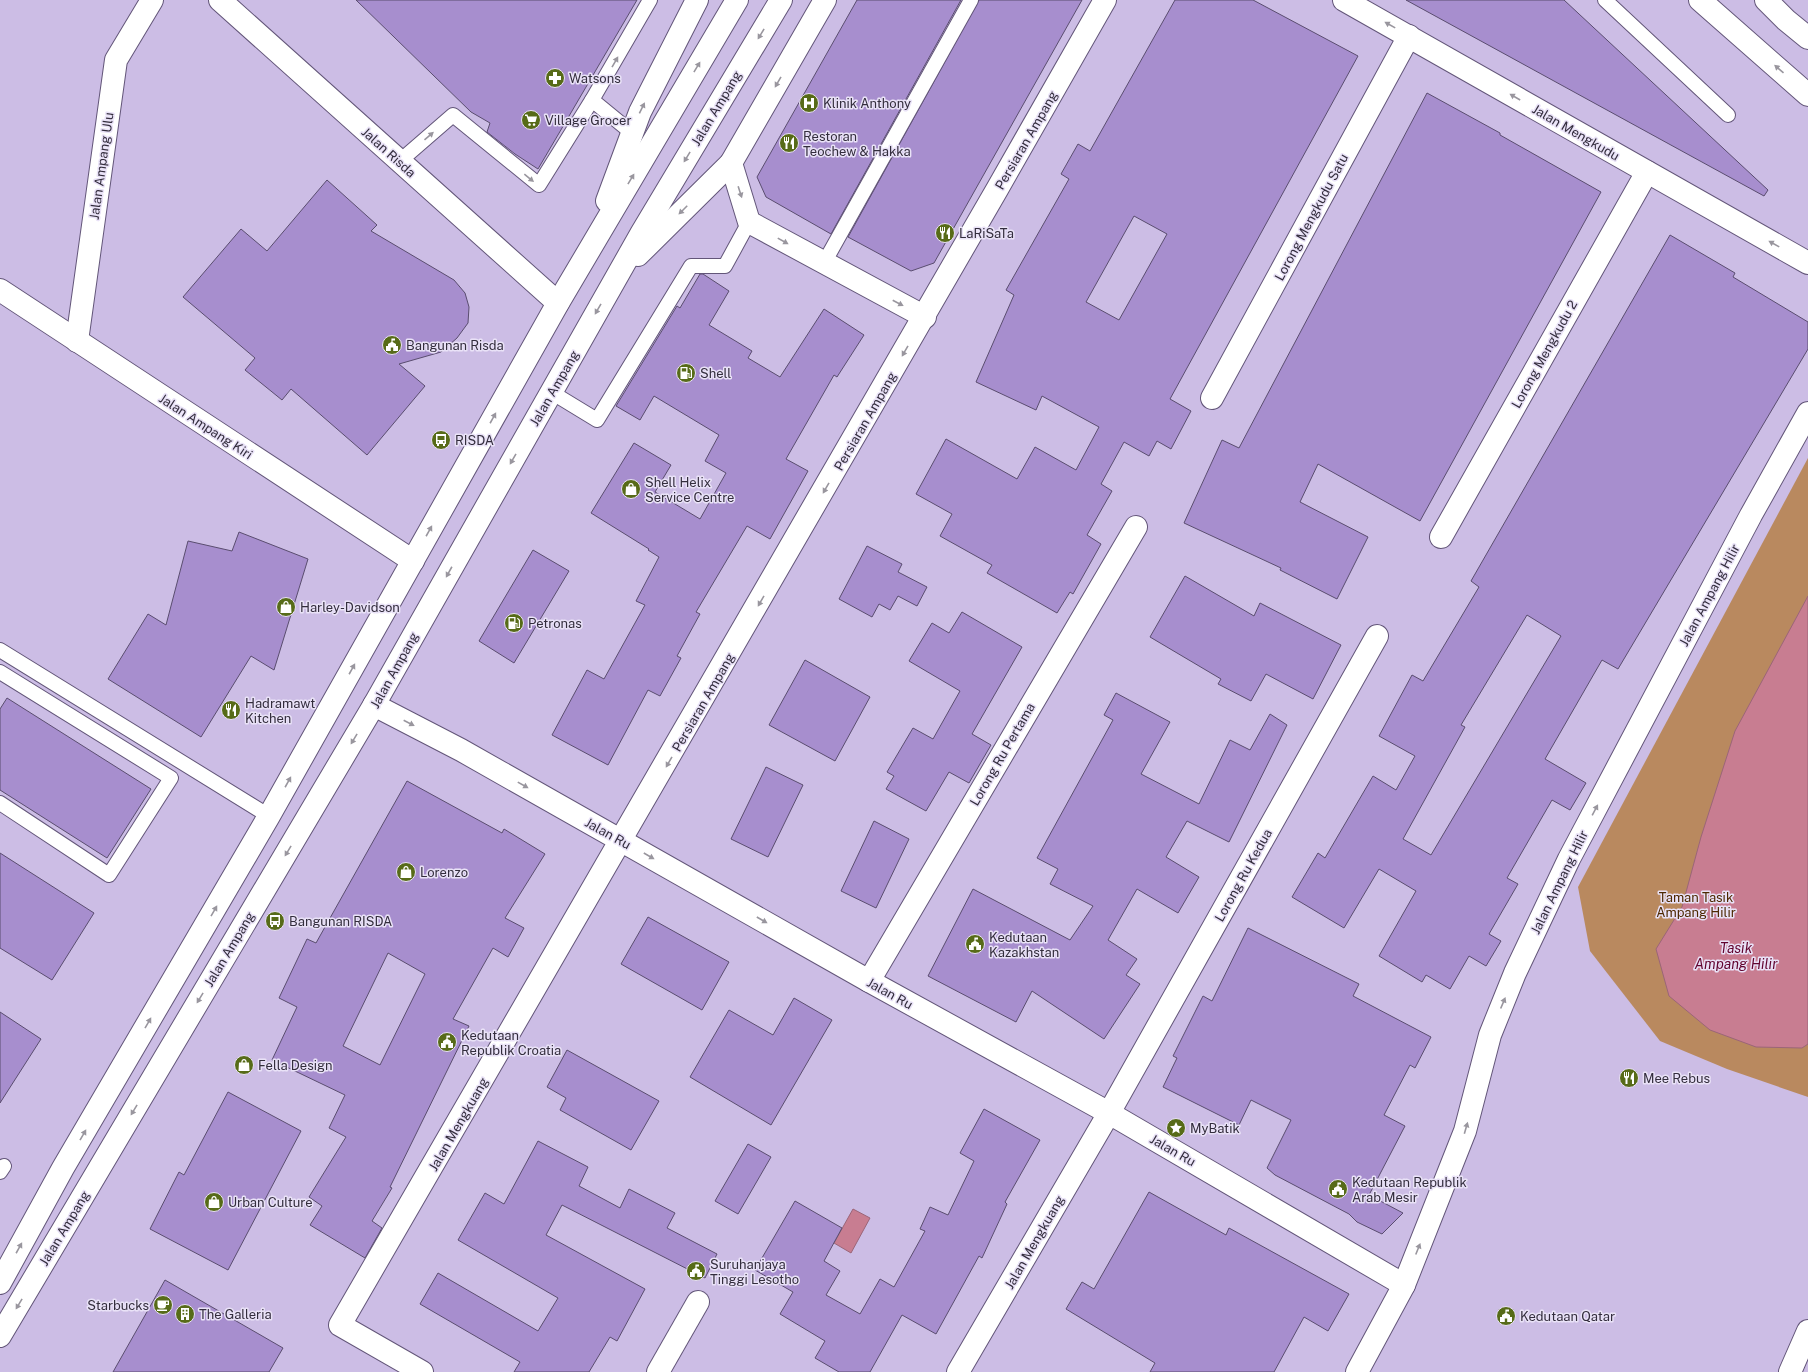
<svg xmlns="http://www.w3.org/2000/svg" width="1808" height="1372" font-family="'Public Sans',sans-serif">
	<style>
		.green { fill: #b9895f }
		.water { fill: #c87d91; stroke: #9b6578 }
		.building { fill: #a78ece; stroke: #5a4d6f; fill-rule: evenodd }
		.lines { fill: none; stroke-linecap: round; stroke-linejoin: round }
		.lane-casing { stroke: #635679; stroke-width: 16 }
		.street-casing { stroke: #635679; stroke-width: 24 }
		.secondary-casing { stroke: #635679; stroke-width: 24 }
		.highway-casing { stroke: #635679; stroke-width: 24 }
		.lane { stroke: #fff; stroke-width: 14 }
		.street { stroke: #fff; stroke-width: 22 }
		.secondary { stroke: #fff; stroke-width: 22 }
		.highway { stroke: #fff; stroke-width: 22 }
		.oneway { fill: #99969e }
		.labels { text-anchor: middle; stroke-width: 3; stroke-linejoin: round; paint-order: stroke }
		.poi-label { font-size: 13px; fill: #332d3d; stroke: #e9e2f7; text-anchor: start }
		.street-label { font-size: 13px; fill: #332d3d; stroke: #e9e2f7 }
		.park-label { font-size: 13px; fill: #4d2800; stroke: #e9e2f7 }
		.water-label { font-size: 14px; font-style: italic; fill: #62042f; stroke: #e9e2f7 }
	</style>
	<rect width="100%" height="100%" fill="#ccbde5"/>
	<!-- green -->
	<polygon class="green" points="1808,458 1808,1097 1727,1069 1660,1041 1590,951 1578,887"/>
	<!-- water -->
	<g class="water">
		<polygon points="1808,596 1808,1044 1802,1048 1756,1047 1710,1030 1669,996 1656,949 1682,907 1701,837 1735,731"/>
		<polygon points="853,1209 870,1218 851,1253 834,1243"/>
	</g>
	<!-- building -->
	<g class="building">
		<polygon points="356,0 637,0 538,169 515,154 487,132 490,123 471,112"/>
		<polygon points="857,0 961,0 831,234 766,197 757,177"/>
		<polygon points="979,0 1082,0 934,263 911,271 848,237"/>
		<path d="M 1175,0 L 1253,0 L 1358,56 L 1170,399 L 1191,411 L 1171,449 L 1157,441 L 1149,456 L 1124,442 L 1101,484 L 1112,491 L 1087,535 L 1101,544 L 1073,594 L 1070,592 L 1057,613 L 987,573 L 992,565 L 940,536 L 952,514 L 916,494 L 946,439 L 1017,479 L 1035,447 L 1076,470 L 1099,427 L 1042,396 L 1036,410 L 976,382 L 1014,295 L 1006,290 L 1069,179 L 1061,174 L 1078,144 L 1090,151 ZM 1134,216 L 1167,234 L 1119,320 L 1086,302 Z"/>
		<polygon points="1406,0 1564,0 1768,190 1764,196"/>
		<polygon points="1427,93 1500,133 1500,135 1601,192 1420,521 1318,464 1300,502 1368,537 1337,599 1280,570 1281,568 1184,523 1222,440 1239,448"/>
		<polygon points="327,180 377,225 371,231 454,280 465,293 469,307 468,323 457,338 441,352 399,364 425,386 367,455 291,389 282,400 245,370 255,358 183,297 241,229 267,251"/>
		<path d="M 1670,235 L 1735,273 L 1733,277 L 1808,322 L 1808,349 L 1618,669 L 1602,660 L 1545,759 L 1586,783 L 1570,810 L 1552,800 L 1507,878 L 1518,884 L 1489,934 L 1501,941 L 1486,966 L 1469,956 L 1450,989 L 1426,975 L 1422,982 L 1379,956 L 1416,891 L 1379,869 L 1344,928 L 1292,897 L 1318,853 L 1325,858 L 1373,776 L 1396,790 L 1415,756 L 1379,736 L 1412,675 L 1423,681 L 1479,587 L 1471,581 ZM 1527,615 L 1561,636 L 1431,855 L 1403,839 L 1465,727 L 1461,725 Z"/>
		<polygon points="700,274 703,274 729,291 709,325 752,351 748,358 780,377 824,309 864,335 837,377 834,375 786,459 808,471 770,539 747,526 696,612 700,614 677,656 681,658 660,696 648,690 608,765 552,735 587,670 604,679 645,605 636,601 659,557 648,550 649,549 591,513 634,443 671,465 655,492 700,519 726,473 705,461 719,435 654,396 640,420 616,406 677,306 680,308"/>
		<polygon points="239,532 308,559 274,670 251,656 201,737 108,679 148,614 166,625 188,541 232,551"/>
		<polygon points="867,546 902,564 898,572 927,587 917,606 898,596 890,610 879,604 872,617 839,599"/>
		<polygon points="533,550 569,571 514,663 479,641"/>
		<polygon points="1185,576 1254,616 1260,603 1341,645 1313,699 1266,674 1251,701 1218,684 1221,679 1150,637"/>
		<polygon points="962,612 1022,647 972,734 991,745 969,783 949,772 926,811 886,789 894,776 887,772 913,728 933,739 960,691 909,661 932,623 949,633"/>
		<polygon points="805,660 870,697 835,761 769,725"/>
		<polygon points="1116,693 1170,722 1141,774 1199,804 1230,740 1250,750 1270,714 1287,725 1229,842 1187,821 1166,857 1199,877 1178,913 1137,889 1108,940 1137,959 1126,975 1140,984 1104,1039 1032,991 1016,1022 928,976 973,889 1070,940 1093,906 1050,884 1058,869 1037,858 1113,720 1104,715"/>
		<polygon points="7,698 151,789 107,858 0,790 0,709"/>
		<polygon points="766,767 803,785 768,857 731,839"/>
		<path d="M 407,781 L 502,833 L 504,829 L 545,854 L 505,918 L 524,928 L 508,957 L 493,948 L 453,1019 L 469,1026 L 390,1187 L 392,1188 L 372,1221 L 382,1228 L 365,1258 L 310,1225 L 322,1206 L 309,1197 L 346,1137 L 329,1128 L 345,1095 L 272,1060 L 297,1007 L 279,998 L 307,939 L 316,943 ZM 388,953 L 425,974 L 380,1065 L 343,1046 Z"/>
		<polygon points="874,821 909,839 876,908 841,891"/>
		<polygon points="0,853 94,913 52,980 0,948"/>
		<polygon points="648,917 729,962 702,1010 621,964"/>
		<polygon points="1248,928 1359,984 1353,996 1431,1037 1415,1068 1410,1065 1384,1115 1405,1126 1369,1195 1403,1213 1382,1234 1357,1222 1349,1214 1275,1175 1267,1168 1291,1120 1251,1100 1239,1125 1163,1087 1177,1058 1173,1056 1203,996 1212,1001"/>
		<polygon points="794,998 832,1020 771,1125 690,1077 729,1010 773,1035"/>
		<polygon points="0,1012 41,1039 0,1103"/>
		<polygon points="567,1050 659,1101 631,1150 560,1110 566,1098 547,1087"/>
		<polygon points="228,1092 301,1131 228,1270 150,1229 179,1172 184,1175"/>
		<polygon points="984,1109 1040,1140 1005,1202 1007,1204 982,1258 979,1256 936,1334 902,1315 870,1372 839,1372 815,1358 825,1341 780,1314 793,1292 755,1270 795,1201 842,1228 824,1261 840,1271 826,1295 860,1314 880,1279 894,1287 925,1231 920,1229 930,1207 948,1215 974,1161 960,1153"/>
		<polygon points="538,1141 588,1167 579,1186 620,1208 629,1189 675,1213 667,1228 717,1254 705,1278 562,1205 546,1235 645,1289 617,1341 610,1337 589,1372 514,1372 520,1362 420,1304 438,1273 538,1331 558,1298 458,1240 485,1193 504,1204"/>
		<polygon points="748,1144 771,1157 738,1214 715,1201"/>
		<polygon points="1149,1192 1226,1235 1229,1228 1349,1294 1328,1331 1304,1317 1274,1372 1150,1372 1155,1363 1066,1309 1082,1282 1094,1289"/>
		<polygon points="165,1280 283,1348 269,1372 113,1372"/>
	</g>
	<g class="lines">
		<defs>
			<g id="lane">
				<polyline points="1605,0 1728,115"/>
				<polyline points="631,132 592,100 650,0"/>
				<polyline points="400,161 453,115 539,185 592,100"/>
				<polyline points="824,263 971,0"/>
				<polyline points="551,392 597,420 691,266 725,266 749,222"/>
				<polyline points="0,650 269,816"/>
				<polyline points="0,672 171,778 109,875 0,803"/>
				<polyline points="0,1172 4,1166"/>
			</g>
			<g id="street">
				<polyline points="220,0 558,303"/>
				<polyline points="1344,0 1808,263"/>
				<polyline points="731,163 749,222 925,317"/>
				<polyline points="0,290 413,561"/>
				<polyline points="77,341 116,60 152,0"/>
				<polyline points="1212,398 1409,36"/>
				<polyline points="1441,537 1647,172"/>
				<polyline points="869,981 1136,527"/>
				<path d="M 422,1372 L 340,1325 C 598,884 853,443 1105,0"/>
				<polyline points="658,1372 698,1302"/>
				<polyline points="958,1372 1109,1113 1377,636"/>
				<polyline points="1790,1372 1808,1331"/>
			</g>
			<g id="secondary">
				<polyline points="1700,0 1808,95"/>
				<polyline points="607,201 640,112 697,0"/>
				<polyline points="638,255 731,163 825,0"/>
				<polyline points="374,705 461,750 869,981 1109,1113 1404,1285"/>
				<polyline points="0,1283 63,1168 269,816 558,303 737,0"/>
				<polyline points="0,1336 374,705 641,234 781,0"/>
				<polyline points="1357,1372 1404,1285 1465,1131 1490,1035 1515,973 1569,859 1751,515 1808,413"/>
			</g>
			<polyline id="highway" points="1766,0 1786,20 1808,38"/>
		</defs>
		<!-- lane casing -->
		<use href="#lane" class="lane-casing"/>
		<!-- street casing -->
		<use href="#street" class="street-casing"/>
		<!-- secondary casing -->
		<use href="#secondary" class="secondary-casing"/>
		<!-- highway casing -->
		<use href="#highway" class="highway-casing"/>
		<!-- lane -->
		<use href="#lane" class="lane"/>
		<!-- street -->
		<use href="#street" class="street"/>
		<!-- secondary -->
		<use href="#secondary" class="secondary"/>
		<!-- highway -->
		<use href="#highway" class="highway"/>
	</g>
	<!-- one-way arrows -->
	<defs><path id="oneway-solid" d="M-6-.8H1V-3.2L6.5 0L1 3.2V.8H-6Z"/></defs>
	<g class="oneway">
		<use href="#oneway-solid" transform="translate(1390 25) rotate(-151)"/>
		<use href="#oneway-solid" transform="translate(761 34) rotate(121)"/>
		<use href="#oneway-solid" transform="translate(615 62) rotate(-60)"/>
		<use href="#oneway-solid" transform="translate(697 67) rotate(-59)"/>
		<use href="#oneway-solid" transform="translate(1779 69) rotate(-139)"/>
		<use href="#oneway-solid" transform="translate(778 82) rotate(120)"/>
		<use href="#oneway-solid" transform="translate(1515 97) rotate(-150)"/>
		<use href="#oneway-solid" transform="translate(642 108) rotate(-64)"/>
		<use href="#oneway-solid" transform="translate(429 136) rotate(-41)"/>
		<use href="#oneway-solid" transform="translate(687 157) rotate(121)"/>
		<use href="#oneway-solid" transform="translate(529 178) rotate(39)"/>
		<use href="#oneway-solid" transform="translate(631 179) rotate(-59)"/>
		<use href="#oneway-solid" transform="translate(740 192) rotate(72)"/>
		<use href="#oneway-solid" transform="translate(683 210) rotate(135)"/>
		<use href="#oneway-solid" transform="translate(783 241) rotate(29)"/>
		<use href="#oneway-solid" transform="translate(1774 244) rotate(-151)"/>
		<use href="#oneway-solid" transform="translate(898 303) rotate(28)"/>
		<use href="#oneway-solid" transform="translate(598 309) rotate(120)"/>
		<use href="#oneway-solid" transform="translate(905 351) rotate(120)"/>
		<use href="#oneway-solid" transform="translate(493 418) rotate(-61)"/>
		<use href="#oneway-solid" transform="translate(513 459) rotate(120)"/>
		<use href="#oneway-solid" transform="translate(826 488) rotate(120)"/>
		<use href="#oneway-solid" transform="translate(429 531) rotate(-61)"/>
		<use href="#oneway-solid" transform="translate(449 572) rotate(119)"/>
		<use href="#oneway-solid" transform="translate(761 601) rotate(120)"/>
		<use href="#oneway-solid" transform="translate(352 669) rotate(-61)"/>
		<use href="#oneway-solid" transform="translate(409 723) rotate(27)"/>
		<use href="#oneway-solid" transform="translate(354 739) rotate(121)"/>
		<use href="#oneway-solid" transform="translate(669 762) rotate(120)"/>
		<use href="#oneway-solid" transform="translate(288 782) rotate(-61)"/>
		<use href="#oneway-solid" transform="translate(523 785) rotate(29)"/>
		<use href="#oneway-solid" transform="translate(1595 810) rotate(-62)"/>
		<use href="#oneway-solid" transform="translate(288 851) rotate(121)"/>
		<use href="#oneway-solid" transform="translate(649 856) rotate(30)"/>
		<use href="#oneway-solid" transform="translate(214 911) rotate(-60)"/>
		<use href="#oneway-solid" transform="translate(762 920) rotate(30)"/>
		<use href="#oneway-solid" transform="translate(200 998) rotate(121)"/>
		<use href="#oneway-solid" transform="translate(1503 1003) rotate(-67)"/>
		<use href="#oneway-solid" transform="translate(148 1023) rotate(-60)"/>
		<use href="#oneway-solid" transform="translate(134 1110) rotate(121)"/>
		<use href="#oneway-solid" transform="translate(1466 1128) rotate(-74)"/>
		<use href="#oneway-solid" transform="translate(83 1135) rotate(-60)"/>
		<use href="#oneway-solid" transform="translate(19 1248) rotate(-61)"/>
		<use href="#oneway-solid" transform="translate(1418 1249) rotate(-68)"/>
		<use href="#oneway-solid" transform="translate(19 1304) rotate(121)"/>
	</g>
	<!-- icons -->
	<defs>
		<symbol id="pharmacy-disc" viewBox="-11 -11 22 22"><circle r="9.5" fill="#576b18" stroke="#e9e2f7"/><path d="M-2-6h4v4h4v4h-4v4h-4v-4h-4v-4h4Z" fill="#fff"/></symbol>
		<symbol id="hospital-disc" viewBox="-11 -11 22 22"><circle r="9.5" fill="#576b18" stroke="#e9e2f7"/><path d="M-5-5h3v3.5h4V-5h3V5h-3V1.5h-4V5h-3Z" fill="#fff"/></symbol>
		<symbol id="supermarket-disc" viewBox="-11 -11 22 22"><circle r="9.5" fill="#576b18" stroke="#e9e2f7"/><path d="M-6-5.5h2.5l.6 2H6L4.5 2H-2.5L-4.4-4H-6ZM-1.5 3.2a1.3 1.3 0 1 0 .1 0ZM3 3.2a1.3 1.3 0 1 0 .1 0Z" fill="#fff"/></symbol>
		<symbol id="restaurant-disc" viewBox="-11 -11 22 22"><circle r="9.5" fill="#576b18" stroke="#e9e2f7"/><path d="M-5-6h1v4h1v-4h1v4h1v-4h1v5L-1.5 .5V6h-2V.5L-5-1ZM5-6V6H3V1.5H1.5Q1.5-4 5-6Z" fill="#fff"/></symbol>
		<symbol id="civic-disc" viewBox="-11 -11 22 22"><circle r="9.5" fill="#576b18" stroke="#e9e2f7"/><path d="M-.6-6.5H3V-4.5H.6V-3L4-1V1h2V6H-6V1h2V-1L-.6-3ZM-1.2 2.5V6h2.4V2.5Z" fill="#fff"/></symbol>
		<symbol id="fuel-disc" viewBox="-11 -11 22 22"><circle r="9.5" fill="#576b18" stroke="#e9e2f7"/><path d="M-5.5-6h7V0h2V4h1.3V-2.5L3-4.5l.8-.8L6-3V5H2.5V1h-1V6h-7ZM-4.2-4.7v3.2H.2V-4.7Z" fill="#fff"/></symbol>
		<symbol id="bus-disc" viewBox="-11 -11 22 22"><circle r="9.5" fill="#576b18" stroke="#e9e2f7"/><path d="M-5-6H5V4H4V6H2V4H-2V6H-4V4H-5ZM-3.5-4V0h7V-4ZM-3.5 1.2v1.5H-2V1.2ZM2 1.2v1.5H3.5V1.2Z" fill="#fff"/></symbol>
		<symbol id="shop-disc" viewBox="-11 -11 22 22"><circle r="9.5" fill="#576b18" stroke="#e9e2f7"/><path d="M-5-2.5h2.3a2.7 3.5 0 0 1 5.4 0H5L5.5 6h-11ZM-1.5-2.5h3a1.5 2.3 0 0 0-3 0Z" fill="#fff"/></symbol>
		<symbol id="sight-disc" viewBox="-11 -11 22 22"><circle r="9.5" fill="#576b18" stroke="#e9e2f7"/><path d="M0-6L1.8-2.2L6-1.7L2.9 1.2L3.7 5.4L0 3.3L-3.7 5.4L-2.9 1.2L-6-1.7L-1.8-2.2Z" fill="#fff"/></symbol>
		<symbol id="cafe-disc" viewBox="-11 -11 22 22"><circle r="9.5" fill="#576b18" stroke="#e9e2f7"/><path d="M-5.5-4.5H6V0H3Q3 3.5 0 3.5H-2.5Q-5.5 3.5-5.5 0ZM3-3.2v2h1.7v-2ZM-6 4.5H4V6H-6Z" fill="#fff"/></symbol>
		<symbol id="building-disc" viewBox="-11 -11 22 22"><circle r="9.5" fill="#576b18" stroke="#e9e2f7"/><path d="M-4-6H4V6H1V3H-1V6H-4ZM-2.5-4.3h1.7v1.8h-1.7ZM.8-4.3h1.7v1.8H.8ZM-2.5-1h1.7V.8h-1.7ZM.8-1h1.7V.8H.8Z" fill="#fff"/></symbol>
	</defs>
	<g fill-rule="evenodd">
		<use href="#pharmacy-disc" x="544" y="67" width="22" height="22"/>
		<use href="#hospital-disc" x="798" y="92" width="22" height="22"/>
		<use href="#supermarket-disc" x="520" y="109" width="22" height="22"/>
		<use href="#restaurant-disc" x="778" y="132" width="22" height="22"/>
		<use href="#restaurant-disc" x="934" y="222" width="22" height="22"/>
		<use href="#civic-disc" x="381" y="334" width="22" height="22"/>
		<use href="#fuel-disc" x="675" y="362" width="22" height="22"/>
		<use href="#bus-disc" x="430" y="429" width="22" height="22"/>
		<use href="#shop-disc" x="620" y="478" width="22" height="22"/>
		<use href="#shop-disc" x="275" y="596" width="22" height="22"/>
		<use href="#fuel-disc" x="503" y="612" width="22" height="22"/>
		<use href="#restaurant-disc" x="220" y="699" width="22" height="22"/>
		<use href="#shop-disc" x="395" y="861" width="22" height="22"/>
		<use href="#bus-disc" x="264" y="910" width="22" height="22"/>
		<use href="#civic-disc" x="964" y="933" width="22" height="22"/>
		<use href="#civic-disc" x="436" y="1031" width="22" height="22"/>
		<use href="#shop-disc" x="233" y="1054" width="22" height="22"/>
		<use href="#restaurant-disc" x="1618" y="1067" width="22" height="22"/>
		<use href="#sight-disc" x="1165" y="1117" width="22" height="22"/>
		<use href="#civic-disc" x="1327" y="1178" width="22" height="22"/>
		<use href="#shop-disc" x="203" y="1191" width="22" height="22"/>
		<use href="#civic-disc" x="685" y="1260" width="22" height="22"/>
		<use href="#cafe-disc" x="152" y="1294" width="22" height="22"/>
		<use href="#building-disc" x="174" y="1303" width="22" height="22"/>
		<use href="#civic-disc" x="1495" y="1305" width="22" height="22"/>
	</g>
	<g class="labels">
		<!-- poi labels -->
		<g class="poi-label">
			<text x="569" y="83">Watsons</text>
			<text x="823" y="108">Klinik Anthony</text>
			<text x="545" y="125">Village Grocer</text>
			<text x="803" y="141">Restoran<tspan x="803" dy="15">Teochew &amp; Hakka</tspan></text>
			<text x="959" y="238">LaRiSaTa</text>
			<text x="406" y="350">Bangunan Risda</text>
			<text x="700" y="378">Shell</text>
			<text x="455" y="445">RISDA</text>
			<text x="645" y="487">Shell Helix<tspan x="645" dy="15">Service Centre</tspan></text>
			<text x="300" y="612">Harley-Davidson</text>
			<text x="528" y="628">Petronas</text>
			<text x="245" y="708">Hadramawt<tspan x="245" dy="15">Kitchen</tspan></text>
			<text x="420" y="877">Lorenzo</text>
			<text x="289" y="926">Bangunan RISDA</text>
			<text x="989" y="942">Kedutaan<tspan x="989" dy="15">Kazakhstan</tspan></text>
			<text x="461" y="1040">Kedutaan<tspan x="461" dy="15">Republik Croatia</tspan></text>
			<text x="258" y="1070">Fella Design</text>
			<text x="1643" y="1083">Mee Rebus</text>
			<text x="1190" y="1133">MyBatik</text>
			<text x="1352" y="1187">Kedutaan Republik<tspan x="1352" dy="15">Arab Mesir</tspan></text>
			<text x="228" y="1207">Urban Culture</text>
			<text x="710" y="1269">Suruhanjaya<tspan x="710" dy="15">Tinggi Lesotho</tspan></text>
			<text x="149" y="1310" text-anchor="end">Starbucks</text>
			<text x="199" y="1319">The Galleria</text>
			<text x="1520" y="1321">Kedutaan Qatar</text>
		</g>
		<!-- street labels -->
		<g class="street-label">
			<text transform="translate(716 108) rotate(-59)" y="5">Jalan Ampang</text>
			<text transform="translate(1576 132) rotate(30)" y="5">Jalan Mengkudu</text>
			<text transform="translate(1026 140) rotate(-60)" y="5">Persiaran Ampang</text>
			<text transform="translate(389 152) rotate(42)" y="5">Jalan Risda</text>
			<text transform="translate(101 166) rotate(-82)" y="5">Jalan Ampang Ulu</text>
			<text transform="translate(1311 217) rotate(-62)" y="5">Lorong Mengkudu Satu</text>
			<text transform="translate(1544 354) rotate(-61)" y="5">Lorong Mengkudu 2</text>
			<text transform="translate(554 388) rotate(-60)" y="5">Jalan Ampang</text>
			<text transform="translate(865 421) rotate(-60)" y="5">Persiaran Ampang</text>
			<text transform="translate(206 426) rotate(33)" y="5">Jalan Ampang Kiri</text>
			<text transform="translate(1709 595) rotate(-62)" y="5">Jalan Ampang Hilir</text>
			<text transform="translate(394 670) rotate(-61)" y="5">Jalan Ampang</text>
			<text transform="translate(703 702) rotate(-60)" y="5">Persiaran Ampang</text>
			<text transform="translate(1002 754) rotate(-60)" y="5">Lorong Ru Pertama</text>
			<text transform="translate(608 833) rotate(29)" y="5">Jalan Ru</text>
			<text transform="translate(1243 875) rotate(-61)" y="5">Lorong Ru Kedua</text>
			<text transform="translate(1559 882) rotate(-64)" y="5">Jalan Ampang Hilir</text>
			<text transform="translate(229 949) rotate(-59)" y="5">Jalan Ampang</text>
			<text transform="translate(890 993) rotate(29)" y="5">Jalan Ru</text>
			<text transform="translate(458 1124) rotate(-60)" y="5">Jalan Mengkuang</text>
			<text transform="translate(1173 1150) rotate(30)" y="5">Jalan Ru</text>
			<text transform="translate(64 1228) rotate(-59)" y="5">Jalan Ampang</text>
			<text transform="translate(1034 1242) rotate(-60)" y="5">Jalan Mengkuang</text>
		</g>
		<!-- park labels -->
		<g class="park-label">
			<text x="1696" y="902">Taman Tasik<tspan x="1696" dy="15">Ampang Hilir</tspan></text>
		</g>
		<!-- water labels -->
		<g class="water-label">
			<text x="1736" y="953">Tasik<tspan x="1736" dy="16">Ampang Hilir</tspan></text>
		</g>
	</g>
</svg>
